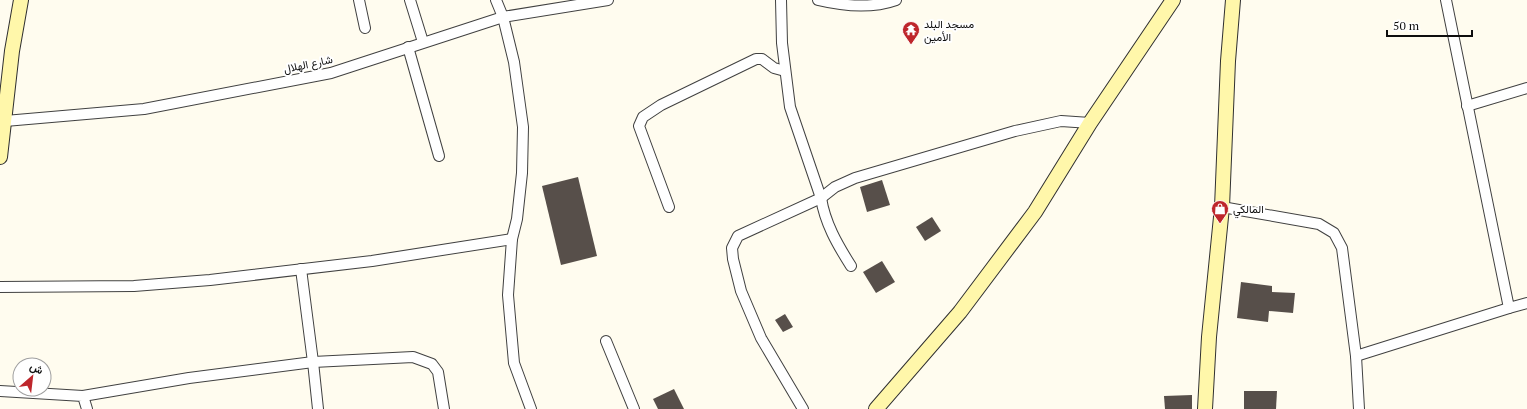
<svg xmlns="http://www.w3.org/2000/svg" width="1527" height="409" font-family="'PT Serif',Vazirmatn,serif">
	<style>
		.building { fill: #574f4a }
		.lines { fill: none; stroke-linecap: round; stroke-linejoin: round }
		.street-casing { stroke: #414141; stroke-width: 12 }
		.secondary-casing { stroke: #303030; stroke-width: 16 }
		.street { stroke: #fff; stroke-width: 10 }
		.secondary { stroke: #fff7aa; stroke-width: 14 }
		.labels { text-anchor: middle; stroke-width: 4; stroke-linejoin: round; paint-order: stroke }
		.poi-label { font-size: 11px; fill: #0e0e0e; stroke: #fff; text-anchor: start }
		.street-label { font-size: 11px; fill: #0e0e0e; stroke: #fff }
	</style>
	<rect width="100%" height="100%" fill="#fffcef"/>
	<!-- building -->
	<g class="building">
		<polygon points="578,177 597,256 561,265 542,186"/>
		<polygon points="882,180 890,205 867,212 860,187"/>
		<polygon points="932,217 941,231 925,241 916,227"/>
		<polygon points="882,261 895,282 876,293 863,272"/>
		<polygon points="1241,282 1272,286 1272,292 1295,293 1293,313 1269,311 1268,322 1237,318"/>
		<polygon points="785,314 793,327 783,332 775,320"/>
		<polygon points="674,389 684,409 658,409 653,399"/>
		<polygon points="1244,391 1277,391 1276,409 1244,409"/>
		<polygon points="1192,395 1192,409 1165,409 1164,396"/>
	</g>
	<g class="lines">
		<defs>
			<g id="street">
				<polyline points="359,0 365,28"/>
				<polyline points="410,0 423,42"/>
				<polyline points="496,0 503,17 514,62 523,127 522,173 517,219 512,239 508,295 514,363 531,409"/>
				<path d="M 781,0 L 782,43 L 790,107 L 821,198 C 825,223 837,244 851,266"/>
				<path d="M 818,0 C 843,6 871,9 896,0"/>
				<polyline points="1446,0 1509,308 1527,303"/>
				<polyline points="408,47 439,156"/>
				<polyline points="1467,106 1527,88"/>
				<polyline points="5,121 144,109 331,73 503,17 608,0"/>
				<polyline points="669,207 639,126 643,117 661,105 756,59 762,59 774,68 785,71"/>
				<polyline points="1222,207 1319,224 1334,233 1342,248 1356,356 1359,409"/>
				<polyline points="301,269 313,362 318,409"/>
				<polyline points="0,287 134,286 210,280 372,261 512,239"/>
				<polyline points="606,341 634,409"/>
				<polyline points="1356,356 1509,308"/>
				<polyline points="0,391 83,396 87,409"/>
				<polyline points="83,396 189,378 313,362 413,357 432,364 438,372 444,409"/>
				<polyline points="803,409 761,338 741,291 733,259 732,248 738,236 821,198 835,187 855,178 1015,131 1061,121 1090,123"/>
			</g>
			<g id="secondary">
				<polyline points="0,157 12,51 21,0"/>
				<polyline points="876,409 960,312 1035,212 1090,123 1173,0"/>
				<polyline points="1205,409 1209,337 1222,207 1228,61 1233,0"/>
			</g>
		</defs>
		<!-- street casing -->
		<use href="#street" class="street-casing"/>
		<!-- secondary casing -->
		<use href="#secondary" class="secondary-casing"/>
		<!-- street -->
		<use href="#street" class="street"/>
		<!-- secondary -->
		<use href="#secondary" class="secondary"/>
	</g>
	<!-- icons -->
	<defs>
		<symbol id="temple-pin" viewBox="-11 -11 22 30"><path d="M0 17L-7.5 6A9.5 9.5 0 1 1 7.5 6Z" fill="#be262b" stroke="#fff"/><path d="M0-6L5-2H3V0L6.5 2.5H4V6H1.5V3h-3V6H-4V2.5H-6.5L-3 0V-2H-5Z" fill="#fff"/></symbol>
		<symbol id="shop-pin" viewBox="-11 -11 22 30"><path d="M0 17L-7.5 6A9.5 9.5 0 1 1 7.5 6Z" fill="#be262b" stroke="#fff"/><path d="M-5-2.5h2.3a2.7 3.5 0 0 1 5.4 0H5L5.5 6h-11ZM-1.5-2.5h3a1.5 2.3 0 0 0-3 0Z" fill="#fff"/></symbol>
	</defs>
	<g fill-rule="evenodd">
		<use href="#temple-pin" x="901" y="20" width="20" height="27"/>
		<use href="#shop-pin" x="1210" y="199" width="20" height="27"/>
	</g>
	<g class="labels">
		<!-- poi labels -->
		<g class="poi-label">
			<text x="924" y="28">مسجد البلد<tspan x="924" dy="13">الأمين</tspan></text>
			<text x="1233" y="213">المالكي</text>
		</g>
		<!-- street labels -->
		<g class="street-label">
			<text transform="translate(308 64) rotate(-12)" y="4">شارع الهلال</text>
		</g>
	</g>
	<!-- north arrow -->
	<g transform="translate(32 377) rotate(28)"><circle r="19" fill="#ffffff" stroke="#9f9f9f"/>
	<path d="M0-3L7 15L0 10L-7 15Z" fill="#be262b"/>
	<text y="-6" font-size="11" font-weight="bold" text-anchor="middle" fill="#0e0e0e">ش</text>
	</g>
	<!-- scale -->
	<path d="M1387 30v6h85v-6" fill="none" stroke="#0e0e0e" stroke-width="2"/>
	<text x="1393" y="30" font-size="12" fill="#0e0e0e" stroke="#ffffff" stroke-width="3" paint-order="stroke">50 m</text>
</svg>
